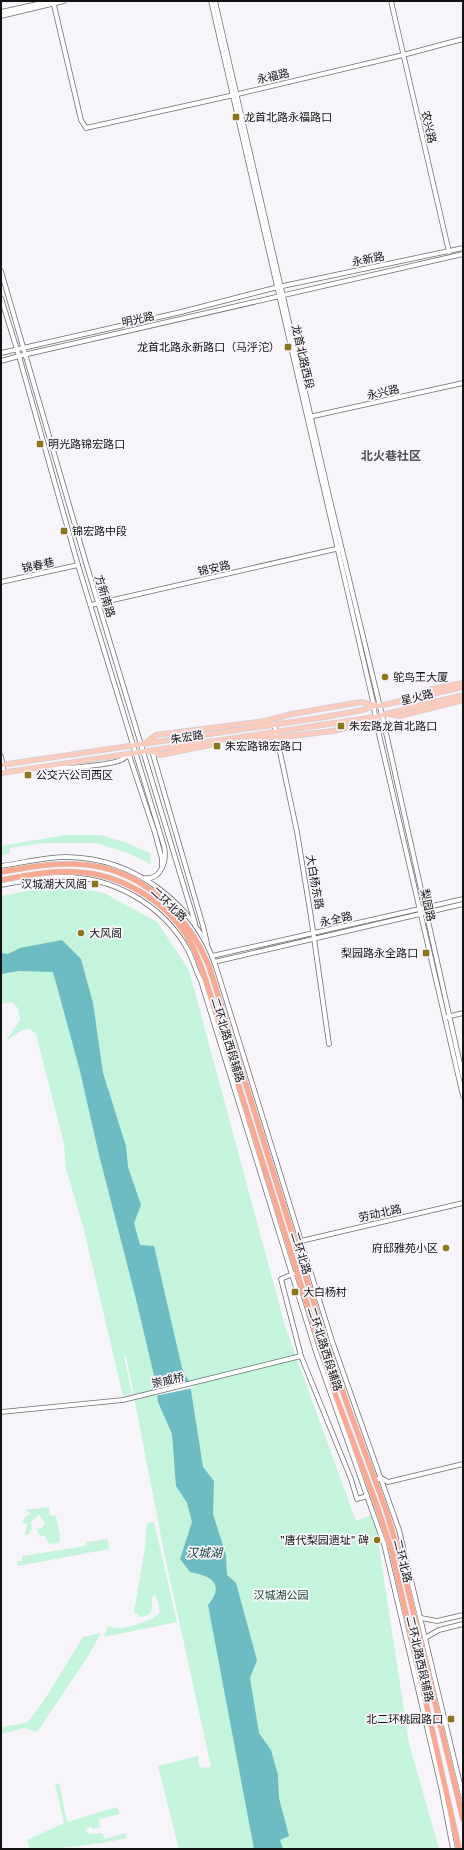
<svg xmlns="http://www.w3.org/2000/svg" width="464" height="1850" font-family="'Public Sans','Noto Sans SC',sans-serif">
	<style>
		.green { fill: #c5f4dd }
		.water { fill: #6dbcc4 }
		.pier { fill: #f7f5f9 }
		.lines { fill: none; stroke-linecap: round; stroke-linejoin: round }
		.secondary-casing { stroke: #6e6c6f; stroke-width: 5.5 }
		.primary-casing { stroke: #d0d0d0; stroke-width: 6 }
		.highway-casing { stroke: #d0d0d0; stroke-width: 6 }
		.secondary { stroke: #fff; stroke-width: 4 }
		.primary { stroke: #fbcbbd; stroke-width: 4.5 }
		.highway { stroke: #f9a891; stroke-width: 5 }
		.poi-dot { fill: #8d7519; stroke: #f7f5f9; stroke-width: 1.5 }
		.labels { text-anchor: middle; stroke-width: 3.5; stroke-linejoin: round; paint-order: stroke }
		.street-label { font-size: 11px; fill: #131213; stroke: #f7f5f9 }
		.poi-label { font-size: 11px; fill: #131213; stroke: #f7f5f9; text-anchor: start }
		.park-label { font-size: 11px; fill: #184c38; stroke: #f7f5f9 }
		.neighbourhood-label { font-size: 12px; font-weight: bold; fill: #535155; stroke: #f7f5f9 }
		.water-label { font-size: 12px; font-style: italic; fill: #0f363a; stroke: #f7f5f9 }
	</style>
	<rect width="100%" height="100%" fill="#f7f5f9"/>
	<!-- green -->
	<g class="green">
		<polygon points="65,835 101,835 124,842 150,853 151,864 128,853 96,843 43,843 10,848 10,853 1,855 1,846"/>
		<polygon points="59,885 104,893 157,922 189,970 285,1326 356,1521 374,1514 409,1743 439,1849 179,1849 158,1766 198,1756 200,1768 211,1767 165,1557 128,1366 125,1354 124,1356 132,1394 123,1396 84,1230 66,1168 64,1144 36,1034 29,1029 22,1030 6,1041 20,1020 18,1008 12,1002 1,1004 1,896"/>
		<polygon points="49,1507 50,1515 56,1516 60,1536 59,1543 49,1544 45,1536 41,1536 36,1529 42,1528 45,1523 38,1514 36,1518 31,1522 32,1529 29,1534 25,1535 27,1524 22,1523 26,1516 31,1514 25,1510"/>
		<path d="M 154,1522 L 177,1622 L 104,1637 L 108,1626 C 110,1627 112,1628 114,1628 C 122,1630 154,1621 159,1613 C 161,1608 157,1599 155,1595 L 152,1597 C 152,1610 154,1615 140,1617 L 134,1612 L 145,1547 L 147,1523 Z"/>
		<polygon points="108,1539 109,1549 18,1566 17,1561 22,1561 22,1556 80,1547 86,1545 87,1542"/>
		<polygon points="101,1633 87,1658 37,1732 24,1728 1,1734 1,1727 27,1723 45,1699 83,1637"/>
		<path d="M 59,1783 L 67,1822 L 117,1807 L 120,1814 L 99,1819 L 100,1827 L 92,1829 L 91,1826 L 85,1830 L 90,1834 L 102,1833 L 105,1839 L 125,1833 L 127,1838 C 94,1845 63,1849 30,1849 L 27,1840 L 64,1823 L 55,1784 Z"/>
	</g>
	<!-- water -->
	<path class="water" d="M 62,940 L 81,959 L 93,1003 L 103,1073 L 126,1146 L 128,1167 L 141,1205 L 134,1223 L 140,1245 L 154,1246 L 182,1368 L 190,1384 L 203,1467 L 214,1481 L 213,1514 L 226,1555 L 227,1575 L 236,1583 L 257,1660 L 250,1678 L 259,1733 L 271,1750 L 278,1775 L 279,1798 L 289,1836 L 280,1840 L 283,1849 L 254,1849 L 208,1605 C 225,1584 212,1576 190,1572 L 180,1559 L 192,1522 L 187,1503 L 176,1486 L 172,1434 L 158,1402 L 155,1380 L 135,1295 L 99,1155 L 80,1071 L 53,972 L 19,971 L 1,974 L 1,953 L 8,954 L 20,948 Z"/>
	<!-- pier -->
	<polygon class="pier" points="191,1381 193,1388 155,1396 154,1389"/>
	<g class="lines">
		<defs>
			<g id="secondary">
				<polyline points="53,1 81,120 86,128 234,95 403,55 463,39"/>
				<polyline points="211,1 374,706 375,717 463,1096"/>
				<polyline points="215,1 330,500 382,715 463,1077"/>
				<polyline points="391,1 449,252"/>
				<polyline points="1,12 51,1"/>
				<polyline points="1,16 64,1"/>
				<polyline points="1,271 86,563 195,923"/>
				<path d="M 1,298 L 19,356 L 78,565 L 164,846 C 167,860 162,881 143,878"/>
				<polyline points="1,353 181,312 278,287 463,248"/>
				<polyline points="1,361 19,356 463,254"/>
				<polyline points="309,417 463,383"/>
				<polyline points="1,582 78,565"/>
				<polyline points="91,605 340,548"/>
				<polyline points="274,724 297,832 311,917 329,1044"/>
				<polyline points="152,751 203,926 207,943"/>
				<polyline points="1,756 4,772"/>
				<path d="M 46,767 C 58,770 110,765 121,760 C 124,759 126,756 129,755 L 155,833 L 162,859 L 162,865"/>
				<path d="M 1,866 C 23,863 45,857 67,857 C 135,858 195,904 216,967 L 332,1341 L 399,1530 L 463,1796"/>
				<path d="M 1,885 C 19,882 37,878 55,877 C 109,874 162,903 188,950 C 193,960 196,971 201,981 L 316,1352 L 384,1544 L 441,1787 L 453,1849"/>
				<polyline points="212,956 463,899"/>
				<polyline points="214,962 463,904"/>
				<polyline points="447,1017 463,1013"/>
				<polyline points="301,1241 463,1203"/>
				<polyline points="293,1274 281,1279 301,1356 351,1479 357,1499 367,1496"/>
				<polyline points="1,1412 123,1400 301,1356"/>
				<polyline points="375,1480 381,1478 388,1482 463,1464"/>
				<polyline points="421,1618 437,1621 463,1615"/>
				<polyline points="425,1638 439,1630 463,1624"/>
			</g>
			<g id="primary">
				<polyline points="419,695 427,690 463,683"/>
				<polyline points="389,714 400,716 463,700"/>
				<polyline points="249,739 268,737 283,737 333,731 367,723 382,715 463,695"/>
				<polyline points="148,741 156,735 265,721 292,714 361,702 379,706 463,687"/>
				<polyline points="153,752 160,755 210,745"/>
				<polyline points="1,765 319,718 363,710 374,706"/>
				<polyline points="1,773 375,717"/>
			</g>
			<g id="highway">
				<path d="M 1,872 C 25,868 49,863 74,864 C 138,865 185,910 209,966 L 327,1345 L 347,1404 L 386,1510 L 402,1565 L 463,1819"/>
				<path d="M 1,880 C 26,876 51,870 77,872 C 120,874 164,900 187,936 C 195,950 201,965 206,981 L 335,1394 L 377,1506 L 392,1552 L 459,1849"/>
			</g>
		</defs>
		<!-- secondary casing -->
		<use href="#secondary" class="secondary-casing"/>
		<!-- primary casing -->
		<use href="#primary" class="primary-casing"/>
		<!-- highway casing -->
		<use href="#highway" class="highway-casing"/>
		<!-- secondary -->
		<use href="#secondary" class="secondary"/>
		<!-- primary -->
		<use href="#primary" class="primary"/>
		<!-- highway -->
		<use href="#highway" class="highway"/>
	</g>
	<!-- markers -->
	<g class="poi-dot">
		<rect x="232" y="113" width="8" height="8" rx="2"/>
		<rect x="284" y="343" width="8" height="8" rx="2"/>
		<rect x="36" y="440" width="8" height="8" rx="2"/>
		<rect x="60" y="527" width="8" height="8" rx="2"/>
		<circle cx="385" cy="677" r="4"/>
		<rect x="337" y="722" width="8" height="8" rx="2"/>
		<rect x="213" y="742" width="8" height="8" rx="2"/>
		<rect x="24" y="771" width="8" height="8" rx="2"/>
		<rect x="91" y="880" width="8" height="8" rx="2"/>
		<circle cx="81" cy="933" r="4"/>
		<rect x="422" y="949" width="8" height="8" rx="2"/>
		<circle cx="446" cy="1248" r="4"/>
		<rect x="291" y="1288" width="8" height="8" rx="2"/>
		<circle cx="377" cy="1540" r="4"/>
		<rect x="447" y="1715" width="8" height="8" rx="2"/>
	</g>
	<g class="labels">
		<!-- street labels -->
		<g class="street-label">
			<text transform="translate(273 76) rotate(-13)" y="4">永福路</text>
			<text transform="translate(429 127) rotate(77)" y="4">农兴路</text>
			<text transform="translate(368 259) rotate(-12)" y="4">永新路</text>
			<text transform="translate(138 319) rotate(-13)" y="4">明光路</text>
			<text transform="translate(303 357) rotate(77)" y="4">龙首北路西段</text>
			<text transform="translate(383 392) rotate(-13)" y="4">永兴路</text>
			<text transform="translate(38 565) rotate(-13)" y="4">锦春巷</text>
			<text transform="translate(214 568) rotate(-13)" y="4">锦安路</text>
			<text transform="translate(105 596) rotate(73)" y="4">方新南路</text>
			<text transform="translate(417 697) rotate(-14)" y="4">星火路</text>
			<text transform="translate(187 737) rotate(-9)" y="4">朱宏路</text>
			<text transform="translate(315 882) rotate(80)" y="4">大白杨东路</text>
			<text transform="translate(169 904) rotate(43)" y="4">二环北路</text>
			<text transform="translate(428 905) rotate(77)" y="4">梨园路</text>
			<text transform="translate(336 919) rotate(-13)" y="4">永全路</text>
			<text transform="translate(228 1040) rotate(73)" y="4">二环北路西段辅路</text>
			<text transform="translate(380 1213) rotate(-13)" y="4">劳动北路</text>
			<text transform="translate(301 1253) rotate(73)" y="4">二环北路</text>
			<text transform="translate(325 1349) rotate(72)" y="4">二环北路西段辅路</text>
			<text transform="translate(168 1380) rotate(-13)" y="4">崇威桥</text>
			<text transform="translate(403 1561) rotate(76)" y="4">二环北路</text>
			<text transform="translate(420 1659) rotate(77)" y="4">二环北路西段辅路</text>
		</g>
		<!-- poi labels -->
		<g class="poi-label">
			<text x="244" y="121">龙首北路永福路口</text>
			<text x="280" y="351" text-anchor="end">龙首北路永新路口（马泘沱）</text>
			<text x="48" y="448">明光路锦宏路口</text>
			<text x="72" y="535">锦宏路中段</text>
			<text x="393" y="681">鸵鸟王大厦</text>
			<text x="349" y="730">朱宏路龙首北路口</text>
			<text x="225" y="750">朱宏路锦宏路口</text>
			<text x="36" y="779">公交六公司西区</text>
			<text x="87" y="888" text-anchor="end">汉城湖大风阁</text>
			<text x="89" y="937">大风阁</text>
			<text x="418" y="957" text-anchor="end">梨园路永全路口</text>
			<text x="438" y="1252" text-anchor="end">府邸雅苑小区</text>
			<text x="303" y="1296">大白杨村</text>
			<text x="369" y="1544" text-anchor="end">"唐代梨园遗址" 碑</text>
			<text x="443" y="1723" text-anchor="end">北二环桃园路口</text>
		</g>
		<!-- park labels -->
		<g class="park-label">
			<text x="281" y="1599">汉城湖公园</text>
		</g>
		<!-- neighbourhood labels -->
		<g class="neighbourhood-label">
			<text x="391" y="460">北火巷社区</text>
		</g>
		<!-- water labels -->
		<g class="water-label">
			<text x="204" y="1557">汉城湖</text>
		</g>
	</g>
	<!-- border -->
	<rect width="464" height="1850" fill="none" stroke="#131213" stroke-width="4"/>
</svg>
